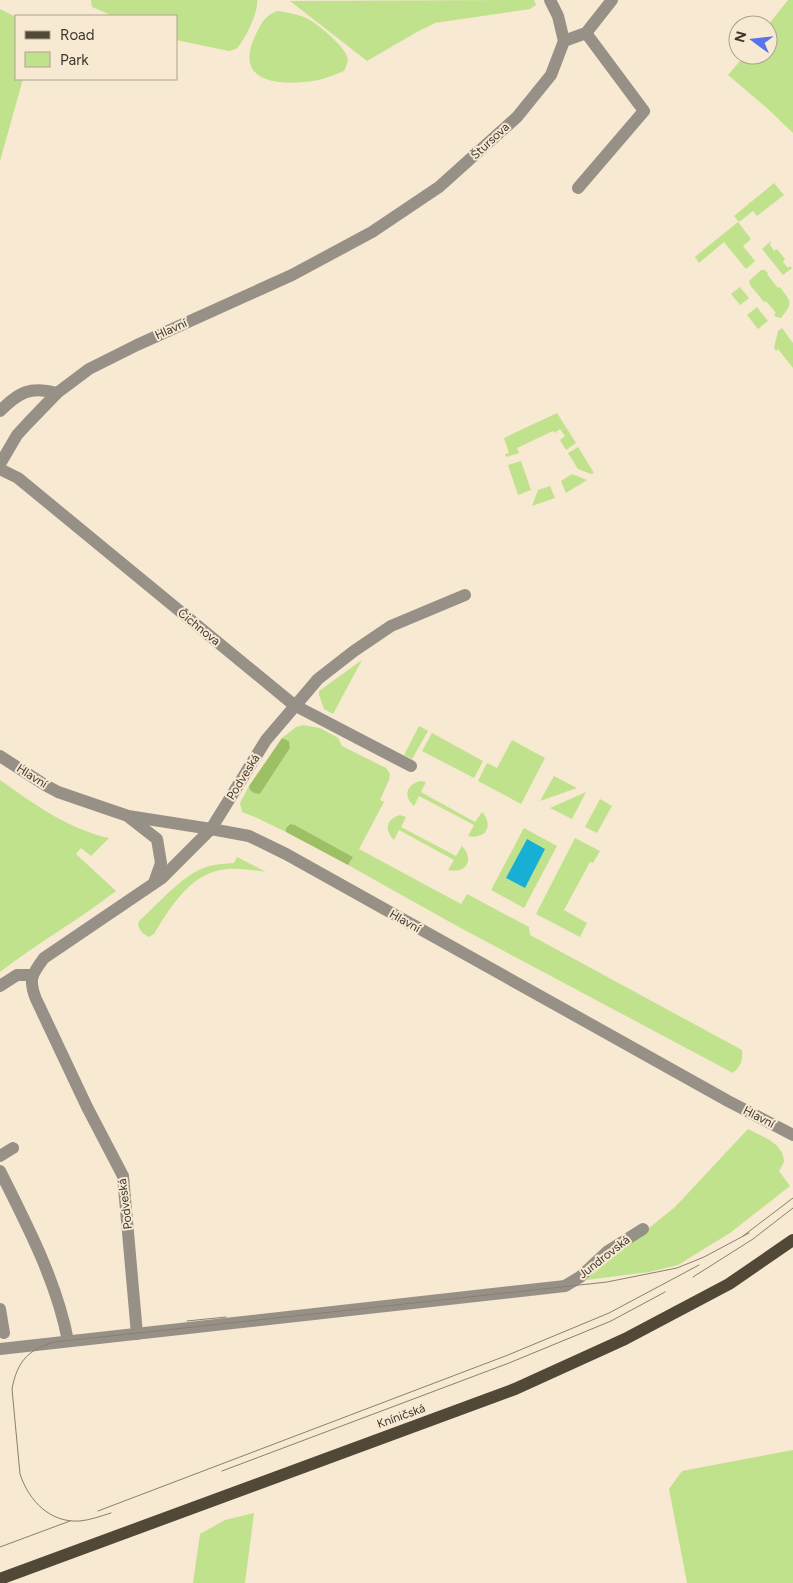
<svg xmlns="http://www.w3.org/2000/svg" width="793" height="1583" font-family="Figtree,sans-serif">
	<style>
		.green { fill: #c1e28d }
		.forest { fill: #9ec064 }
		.water { fill: #18afd5 }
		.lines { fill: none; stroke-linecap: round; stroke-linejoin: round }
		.minor { stroke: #979087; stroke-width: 12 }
		.major { stroke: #524838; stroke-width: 12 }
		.tram { stroke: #898071; stroke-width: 1 }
		.labels { text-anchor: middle; stroke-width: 4; stroke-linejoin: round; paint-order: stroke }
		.street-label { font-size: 12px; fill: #3d372e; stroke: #f7e9d2 }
	</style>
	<rect width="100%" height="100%" fill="#f7e9d2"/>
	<!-- green -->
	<g class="green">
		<path d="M 91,0 L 257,0 C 259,11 245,40 237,48 C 236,49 230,51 229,51 L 176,40 L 176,16 L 113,16 L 92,7 Z"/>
		<polygon points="534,0 536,5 530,9 435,23 417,32 367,61 290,1"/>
		<polygon points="788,0 793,0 793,133 768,109 728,75 745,55 768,55 768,25"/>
		<polygon points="0,9 16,17 16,79 23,79 0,161"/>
		<path d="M 277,11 C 286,12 295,14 304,17 C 316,22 342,44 347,56 C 349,61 346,66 344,71 C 336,74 327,78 318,80 C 281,87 230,84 257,32 C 262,22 266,15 277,11 Z"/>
		<polygon points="774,183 784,195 757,216 753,211 739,222 734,216"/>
		<polygon points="738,222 751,239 743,246 755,261 746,269 724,242 699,263 695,257 696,256"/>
		<polygon points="771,241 770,245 774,251 777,249 785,259 783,262 788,268 790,266 792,268 783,275 762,249"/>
		<path d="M 761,270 L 765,270 L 768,273 L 767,274 L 778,288 L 780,287 C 792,303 793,303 781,318 L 776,317 L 774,314 L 776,313 L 766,301 L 764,302 L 750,285 L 749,281 Z"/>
		<polygon points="740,287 749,298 740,305 731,294"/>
		<polygon points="757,307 768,321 758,329 747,315"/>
		<polygon points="782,328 793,343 793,368 778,349 776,351 774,348 778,331"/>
		<polygon points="557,413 576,443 566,450 560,440 565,436 560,429 555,433 553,431 517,448 519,453 506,457 505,454 509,453 504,438"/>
		<polygon points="578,447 594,473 591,474 578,469 568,453"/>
		<polygon points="521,461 531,490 518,495 508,465"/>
		<polygon points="572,474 587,480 566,493 561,481"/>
		<polygon points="550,486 555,498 532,506 538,490"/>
		<polygon points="362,660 333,714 324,709 319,695 319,691"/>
		<path d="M 303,725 L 320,728 L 338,738 L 342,746 L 386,768 L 390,774 L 389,780 L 380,800 L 384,802 L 359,849 L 461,904 L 467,894 L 529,927 L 530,935 L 742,1050 C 743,1060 741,1066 733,1073 L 457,926 L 348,865 L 353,857 L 295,825 L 289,824 L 286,832 L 255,817 L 242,812 L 240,803 L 249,786 L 250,790 L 260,794 L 290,748 L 289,741 L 282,738 L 296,727 Z"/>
		<polygon points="419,726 428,731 412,759 404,755"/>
		<polygon points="432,733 483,761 474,778 422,751"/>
		<polygon points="512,740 545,758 521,804 478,781 487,763 497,768"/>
		<polygon points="554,776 577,788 540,801"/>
		<path d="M 0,780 C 34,804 68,829 109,838 L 91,856 L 81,848 L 76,854 L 116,891 C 79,920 37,943 0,972 Z"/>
		<path d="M 420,781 L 426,782 L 421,792 L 475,822 L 482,812 C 494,825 486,840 468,836 L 474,825 L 419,796 L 414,806 C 403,796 406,785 420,781 Z"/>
		<polygon points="586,792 572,819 550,808"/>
		<polygon points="600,799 612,806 597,833 585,827"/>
		<path d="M 400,815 L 406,817 L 401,827 L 456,856 L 462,846 C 475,860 466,874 448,870 L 454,860 L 399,830 L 394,840 C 384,830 386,819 400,815 Z"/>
		<polygon points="524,828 557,846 524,908 491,890"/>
		<polygon points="575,838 600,851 593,863 590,862 564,910 587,923 580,937 536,914"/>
		<path d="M 237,857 L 266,872 C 251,870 235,867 220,870 C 189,876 169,909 154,934 L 149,937 C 143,934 140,931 138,925 L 139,921 C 156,906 179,879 199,870 C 210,864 222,864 234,863 Z"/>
		<path d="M 748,1129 C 762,1137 784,1143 784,1162 L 779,1171 L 790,1186 L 730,1233 L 678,1265 L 649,1272 L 586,1280 L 601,1267 L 675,1207 Z"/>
		<polygon points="793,1450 793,1583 687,1583 669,1489 682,1471"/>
		<polygon points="254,1513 245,1583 193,1583 200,1534 225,1520"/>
	</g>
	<!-- forest -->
	<g class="forest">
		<polygon points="282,738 289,741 290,748 260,794 254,793 250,790 249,786"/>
		<polygon points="290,824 295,825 353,857 348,865 286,832 286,828"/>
	</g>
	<!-- water -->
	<polygon class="water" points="527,839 545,849 525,888 506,878"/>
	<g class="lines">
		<!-- minor -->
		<g class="minor">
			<polyline points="550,0 558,16 564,41"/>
			<polyline points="578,188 644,111 586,33"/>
			<path d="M 0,411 C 19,392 30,386 57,393"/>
			<polyline points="0,464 17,435 28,423 57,393 89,369 137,345 292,275 372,232 439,187 517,117 551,75 564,41 586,33 612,0"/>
			<polyline points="0,469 18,478 294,705 411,766"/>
			<polyline points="0,756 45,785 58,792 128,816 211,829 249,836 286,854 728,1101 793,1135"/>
			<polyline points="130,818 157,839 161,863 154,883"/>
			<polyline points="0,986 17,975 32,975"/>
			<polyline points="0,1156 13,1148"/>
			<path d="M 0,1171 C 27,1225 57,1282 68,1341"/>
			<polyline points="0,1309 4,1333"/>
			<path d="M 137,1334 L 123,1176 L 87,1107 L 36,999 C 28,979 32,974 44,958 L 162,878 L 211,829 L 266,740 L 318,679 L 354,651 L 391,626 L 465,595"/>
			<polyline points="0,1349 565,1286 580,1277 608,1251 643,1229"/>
		</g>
		<!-- major -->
		<polyline class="major" points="0,1579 515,1389 625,1339 729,1284 793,1240"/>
		<!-- tram -->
		<g class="tram">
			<polyline points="743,1236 793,1198"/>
			<polyline points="693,1277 753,1239 793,1208"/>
			<polyline points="187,1321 226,1317"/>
			<polyline points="222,1471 509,1363 611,1321 665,1292"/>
			<polyline points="98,1511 508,1355 609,1313 699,1265"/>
			<path d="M 111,1513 C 101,1516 90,1520 80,1521 C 50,1523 29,1501 20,1474 L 12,1389 C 17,1362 28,1349 55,1342 L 607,1282 L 677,1268 L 704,1257 L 749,1233"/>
			<polyline points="0,1547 70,1521"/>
		</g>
	</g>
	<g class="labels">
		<!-- street labels -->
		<g class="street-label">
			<text transform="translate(490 141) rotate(-43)" y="4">Štursova</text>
			<text transform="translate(171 329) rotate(-24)" y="4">Hlavní</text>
			<text transform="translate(199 627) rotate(39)" y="4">Čichnova</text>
			<text transform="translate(32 776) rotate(32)" y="4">Hlavní</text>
			<text transform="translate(243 777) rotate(-58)" y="4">Podveská</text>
			<text transform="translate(405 921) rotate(29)" y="4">Hlavní</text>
			<text transform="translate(759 1117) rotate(27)" y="4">Hlavní</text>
			<text transform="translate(125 1204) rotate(-97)" y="4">Podveská</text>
			<text transform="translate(604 1257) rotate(-38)" y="4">Jundrovská</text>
			<text transform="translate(401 1416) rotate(-20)" y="4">Kníničská</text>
		</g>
	</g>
	<!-- legend -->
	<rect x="15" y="15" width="162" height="65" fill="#f7e9d2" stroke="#ada290"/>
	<rect x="25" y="31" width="25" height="8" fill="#524838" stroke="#ada290"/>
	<text x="60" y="40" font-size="15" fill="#3d372e">Road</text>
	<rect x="25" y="52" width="25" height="15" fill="#c1e28d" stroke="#ada290"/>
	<text x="60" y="65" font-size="15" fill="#3d372e">Park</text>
	<!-- north arrow -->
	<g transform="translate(753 40) rotate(285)"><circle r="24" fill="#f7e9d2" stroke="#ada290"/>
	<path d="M0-4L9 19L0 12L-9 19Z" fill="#5874ea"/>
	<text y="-8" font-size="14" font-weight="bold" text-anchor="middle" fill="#3d372e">N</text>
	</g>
</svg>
